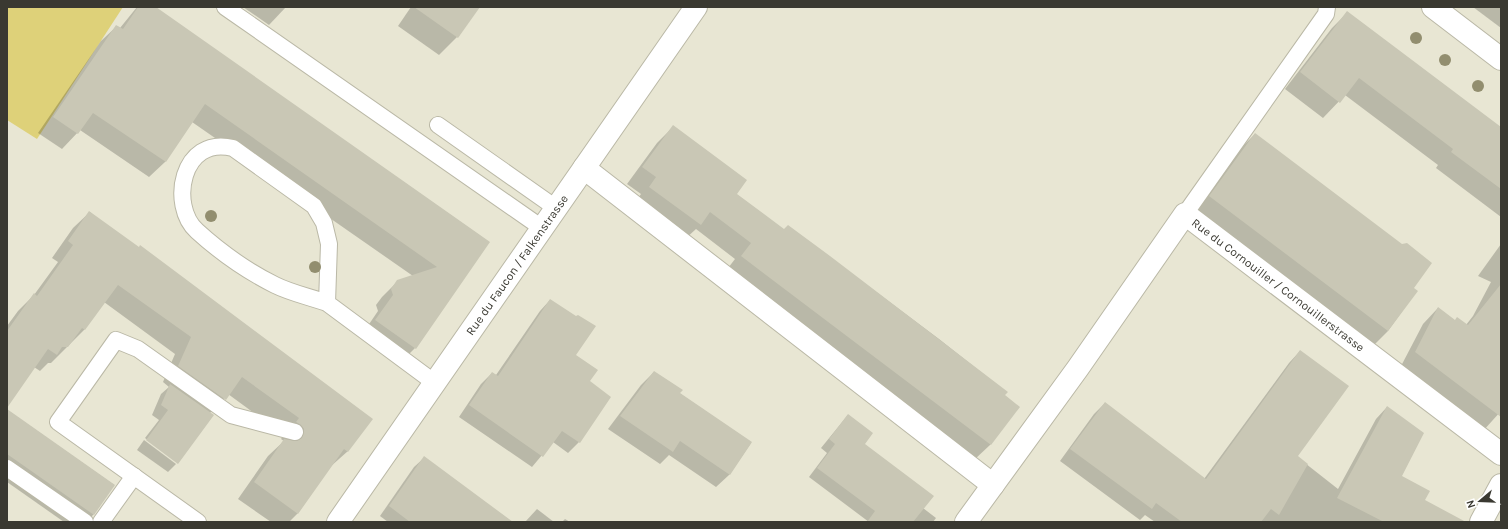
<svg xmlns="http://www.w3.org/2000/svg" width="1508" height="529" font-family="Karla,sans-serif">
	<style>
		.green { fill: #ded179 }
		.shadow { fill: #0003 }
		.building { fill: #c9c7b5 }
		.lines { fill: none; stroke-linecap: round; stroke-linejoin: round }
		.lane-casing { stroke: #bab8a6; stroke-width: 18 }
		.street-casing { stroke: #bab8a6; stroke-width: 24 }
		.lane { stroke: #fff; stroke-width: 16 }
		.street { stroke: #fff; stroke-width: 22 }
		.tree { fill: #928e6f }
		.labels { text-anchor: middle; stroke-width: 3; stroke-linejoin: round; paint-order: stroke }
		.street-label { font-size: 12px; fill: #3a3931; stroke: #fff }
	</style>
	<rect width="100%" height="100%" fill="#e8e6d3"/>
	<!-- green -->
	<polygon class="green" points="7,7 123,7 37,139 7,120"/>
	<!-- shadow -->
	<g class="shadow">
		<polygon points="137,7 154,7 489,242 415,348 400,363 361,336 378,311 376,305 382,297 398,281 413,276 192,122 165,162 149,177 80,130 62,149 38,133 101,41 117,26 120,28"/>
		<polygon points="243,7 286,7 269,25"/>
		<polygon points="411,7 479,7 457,37 439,55 398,26"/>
		<polygon points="1473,7 1501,7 1501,28"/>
		<polygon points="1347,13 1501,128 1501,217 1436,168 1438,165 1345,95 1323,118 1285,89 1332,28"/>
		<polygon points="673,127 736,194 784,230 788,226 939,339 1006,392 1003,396 1018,407 990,445 974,460 725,272 735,259 696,229 684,240 634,204 641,194 627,184 657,143"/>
		<polygon points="1255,134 1416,292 1388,331 1374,345 1196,211 1241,148"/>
		<polygon points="90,212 348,451 330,467 298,513 289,522 271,522 238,499 268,456 284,441 281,439 284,435 228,394 210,413 177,462 145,438 159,420 152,415 161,394 169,387 163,382 175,354 104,302 84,330 51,363 48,363 40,371 34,367 7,406 7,326 18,311 34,295 58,262 52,258 73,228"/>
		<polygon points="1501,244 1501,411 1483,431 1400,368 1423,324 1438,308 1455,321 1466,325 1473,316 1491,282 1478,276"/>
		<polygon points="550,300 576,318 575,355 588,381 579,442 568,453 553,442 532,467 459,417 481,384 492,373 496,375 540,311"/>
		<polygon points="1300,351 1296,456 1338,489 1376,419 1387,407 1400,476 1442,522 1155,522 1145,515 1140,520 1060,461 1094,414 1105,403 1204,479 1289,363"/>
		<polygon points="654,372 679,393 751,443 729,475 716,487 669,455 660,464 608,429 641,385"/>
		<polygon points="7,410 114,485 93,515 86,522 64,522 7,482"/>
		<polygon points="848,415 864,444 923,508 936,518 933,522 869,522 809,477 827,453 821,448"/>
		<polygon points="144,440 176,464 168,472 137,450"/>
		<polygon points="424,458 512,522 388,522 380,516 414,467"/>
		<polygon points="537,509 554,522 525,522"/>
		<polygon points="565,519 570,522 562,522"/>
	</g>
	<!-- building -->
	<g class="building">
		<polygon points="138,7 156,7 490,242 416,349 375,320 393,295 391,289 397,280 437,267 205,104 166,162 93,113 78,134 53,117 116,25 123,29"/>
		<polygon points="414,7 480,7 458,38"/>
		<polygon points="1347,11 1501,127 1501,189 1451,152 1453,149 1359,78 1340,103 1300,72"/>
		<polygon points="673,125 747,180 737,194 784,229 788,225 830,256 1008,392 1005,395 1020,407 991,445 741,256 751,243 710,212 701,225 649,187 656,177 642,167"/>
		<polygon points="1255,133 1402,244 1407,243 1432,263 1414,288 1418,291 1388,331 1209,196"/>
		<polygon points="89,211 139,247 140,245 373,419 348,452 344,449 298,514 254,482 284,439 297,441 302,438 304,429 301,425 296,422 299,418 242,377 226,400 178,366 191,337 118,285 85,330 82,328 68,347 62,347 57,355 48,349 7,408 7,331 34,293 37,296 73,245 68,241"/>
		<polygon points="1501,284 1501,417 1415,352 1438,307 1455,320 1457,317 1468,325"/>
		<polygon points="550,299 576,316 578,315 596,326 576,355 598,370 590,381 611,397 580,443 562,431 543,457 469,405 492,372 498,376"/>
		<polygon points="1300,350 1349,386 1298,456 1308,464 1279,515 1271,509 1261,522 1182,522 1156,503 1152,509 1070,449 1105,402 1206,479"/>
		<polygon points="654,371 683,390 680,393 752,442 730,475 680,441 673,452 620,416"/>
		<polygon points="170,384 214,415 178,464 146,440 168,410 161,405"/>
		<polygon points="1387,406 1424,433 1402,476 1430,491 1425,500 1466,522 1384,522 1337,498"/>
		<polygon points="7,409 115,485 94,515 7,454"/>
		<polygon points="848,414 873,433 865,444 934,496 913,522 867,522 875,511 817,468 835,444 829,439"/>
		<polygon points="424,456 513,522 410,522 389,506"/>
	</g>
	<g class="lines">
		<defs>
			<g id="lane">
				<polyline points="225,7 542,228"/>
				<polyline points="438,125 556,208"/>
				<polyline points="1185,214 1326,14 1327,7"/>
				<path d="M 327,303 C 310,297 291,293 275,285 C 247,271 220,252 197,231 C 169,206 181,135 233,148 L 314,206 L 324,223 L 329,244 L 327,303 L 435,383"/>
				<polyline points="7,468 85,522"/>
				<polyline points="101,522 134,476"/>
				<polyline points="198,522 58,422 116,340 138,349 231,415 295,432"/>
			</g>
			<g id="street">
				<polyline points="1433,7 1501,59"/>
				<polyline points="584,168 993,485"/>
				<polyline points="338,522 696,7"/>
				<polyline points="966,522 1078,368 1185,214 1501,454"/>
				<polyline points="1481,522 1501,485"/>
			</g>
		</defs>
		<!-- lane casing -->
		<use href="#lane" class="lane-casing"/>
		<!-- street casing -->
		<use href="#street" class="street-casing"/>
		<!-- lane -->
		<use href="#lane" class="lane"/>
		<!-- street -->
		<use href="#street" class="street"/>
	</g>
	<!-- trees -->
	<g class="tree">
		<circle cx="1416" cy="38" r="6"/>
		<circle cx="1445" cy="60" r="6"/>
		<circle cx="1478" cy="86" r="6"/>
		<circle cx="211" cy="216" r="6"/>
		<circle cx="315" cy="267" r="6"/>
	</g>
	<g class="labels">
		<!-- street labels -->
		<g class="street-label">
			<text transform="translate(517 265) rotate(-55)" y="4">Rue du Faucon / Falkenstrasse</text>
			<text transform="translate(1278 285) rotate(37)" y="4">Rue du Cornouiller / Cornouillerstrasse</text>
		</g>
	</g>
	<!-- border -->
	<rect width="1508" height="529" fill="none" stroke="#3a3931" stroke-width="16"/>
	<!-- north arrow -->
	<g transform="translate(1480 501) rotate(251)" stroke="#ffffff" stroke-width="3" paint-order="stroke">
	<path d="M0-3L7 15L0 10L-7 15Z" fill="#3a3931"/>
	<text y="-6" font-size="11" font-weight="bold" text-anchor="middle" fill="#3a3931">N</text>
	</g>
</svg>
